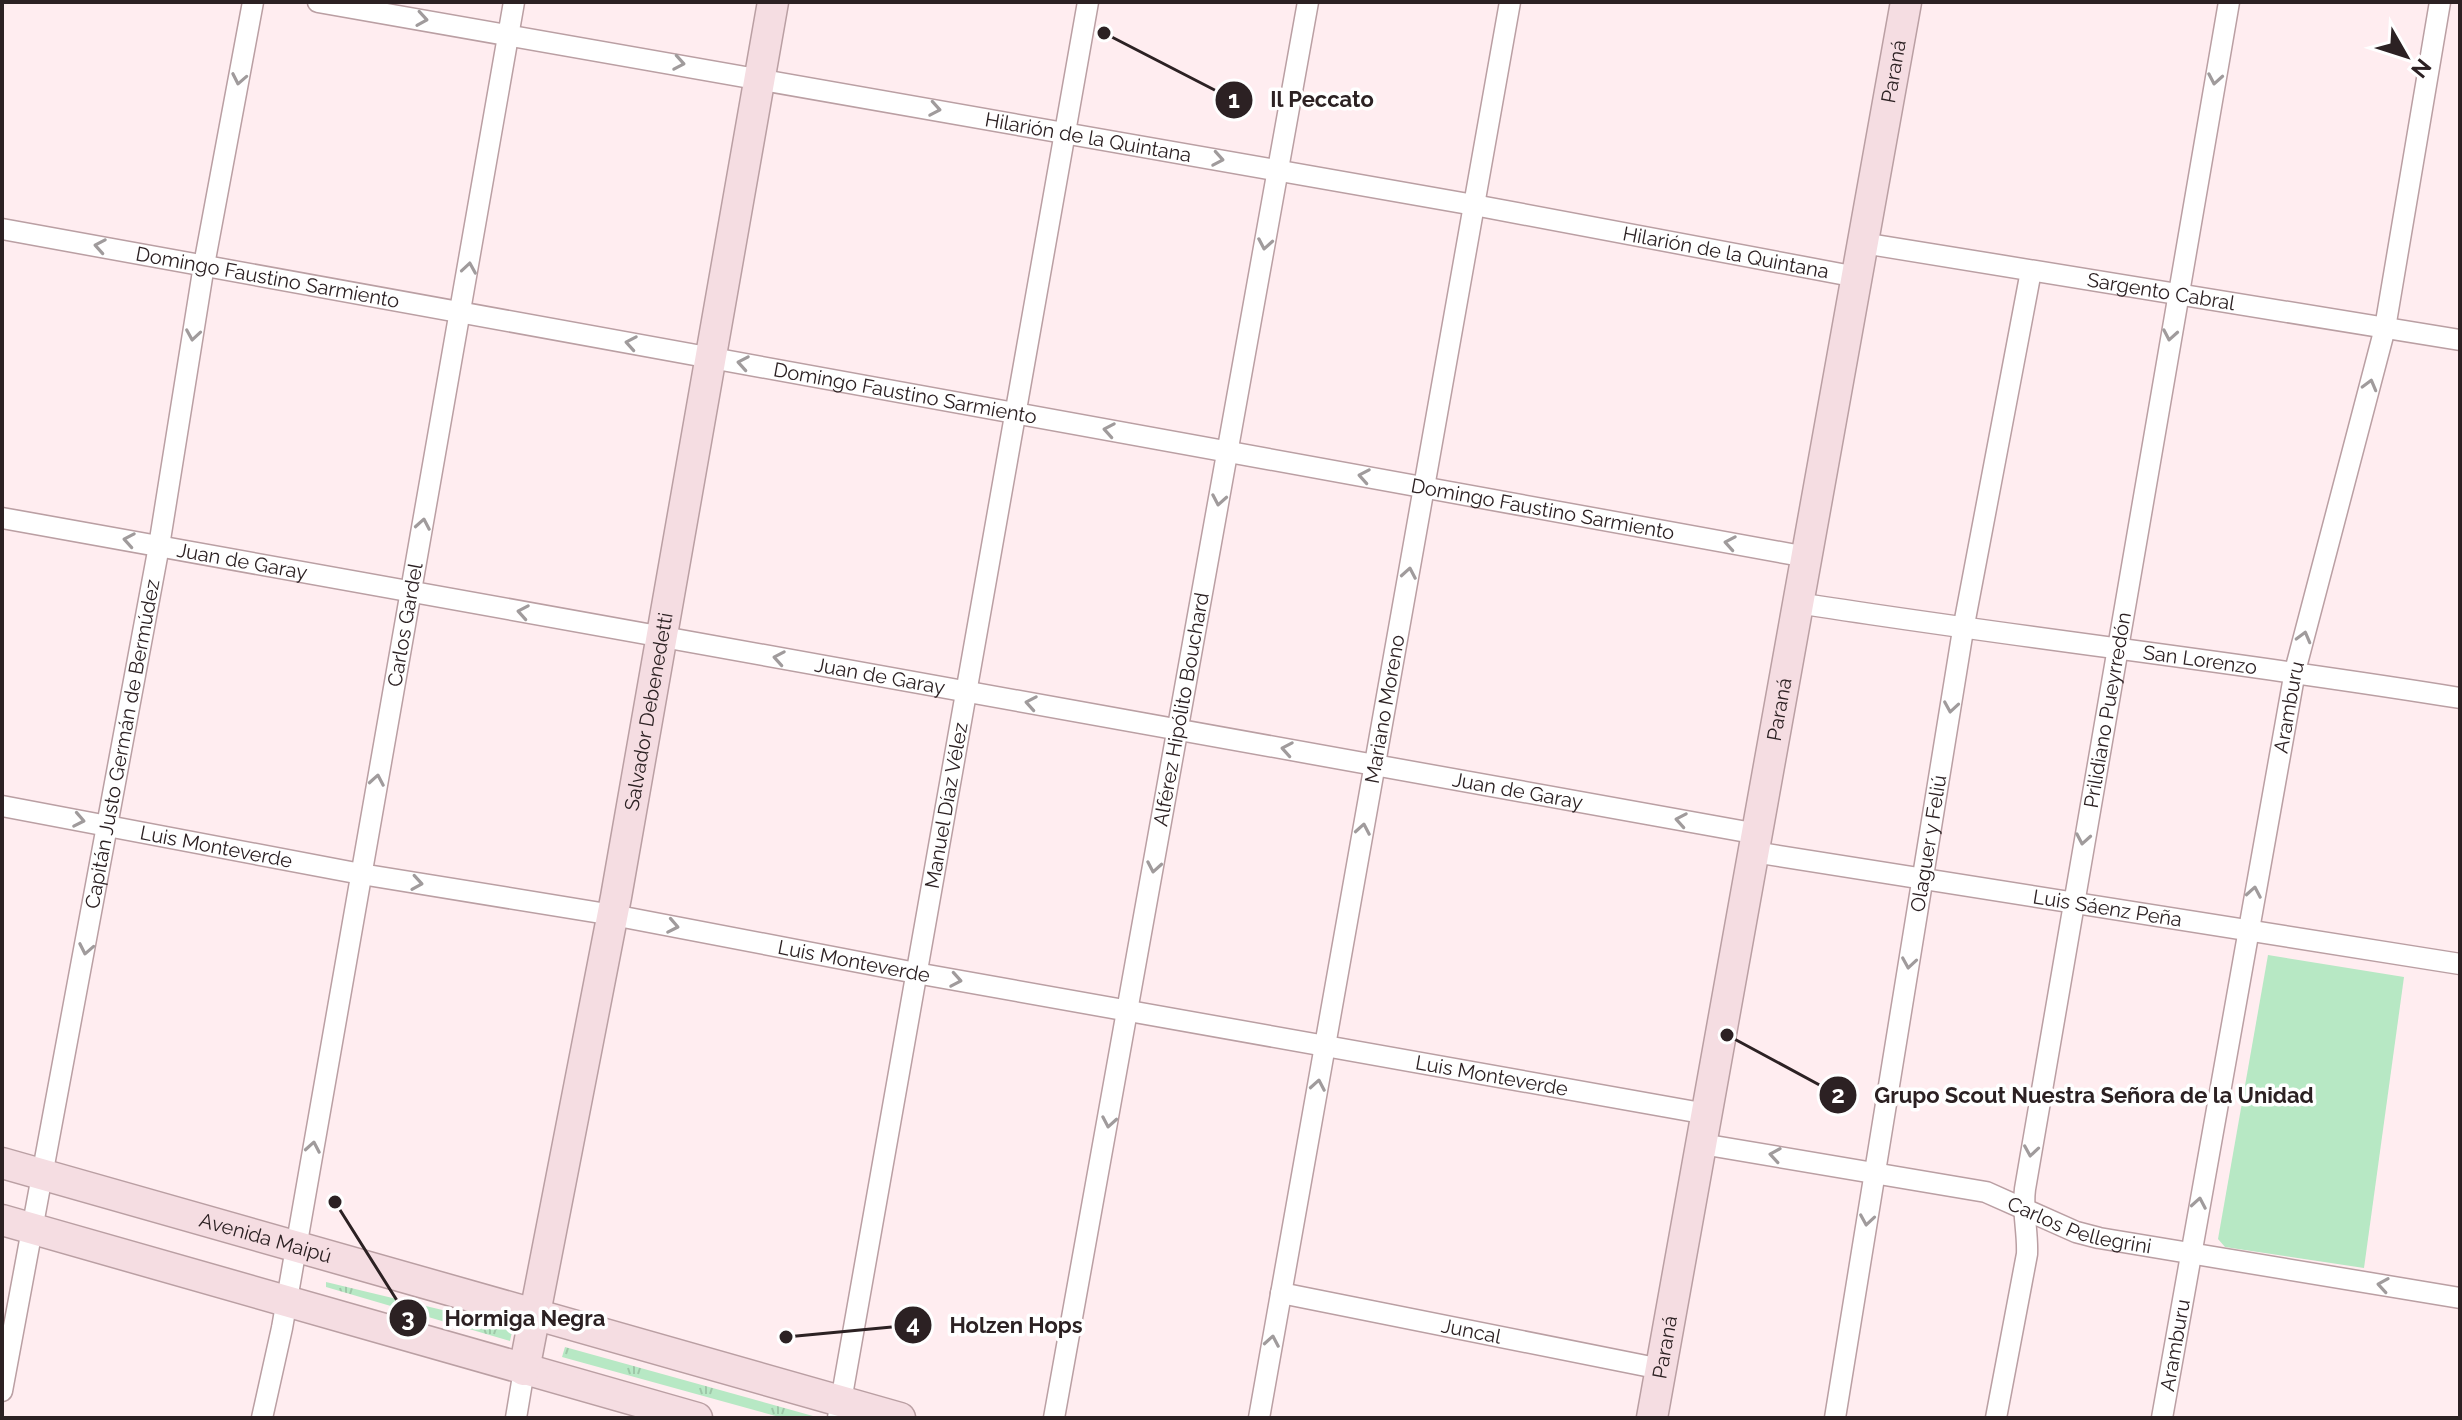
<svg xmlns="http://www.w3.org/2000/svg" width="2462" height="1420" font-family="Raleway,sans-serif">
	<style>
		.grass { fill: url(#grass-tufts) }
		.pitch { fill: #b7e8c4 }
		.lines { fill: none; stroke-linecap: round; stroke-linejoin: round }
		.street-casing { stroke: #ba9fa3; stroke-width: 23 }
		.secondary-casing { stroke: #ba9fa3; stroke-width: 33 }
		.street { stroke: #fff; stroke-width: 20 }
		.secondary { stroke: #f5dde2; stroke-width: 30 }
		.oneway { stroke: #a09b9c }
		.labels { text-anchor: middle; stroke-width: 7; stroke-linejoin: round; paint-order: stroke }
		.street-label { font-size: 20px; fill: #2c2123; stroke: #fff }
		.leader { fill: none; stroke: #2c2123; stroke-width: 3 }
		.callout-dot { fill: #2c2123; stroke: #fff; stroke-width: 3 }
		.mark-label { font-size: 24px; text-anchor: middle; font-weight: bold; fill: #fff }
		.callout-label { font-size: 22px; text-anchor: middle; font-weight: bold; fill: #2c2123; stroke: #fff; stroke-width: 7; stroke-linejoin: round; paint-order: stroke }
	</style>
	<defs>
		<pattern id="grass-tufts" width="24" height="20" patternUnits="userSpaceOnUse" patternTransform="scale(2)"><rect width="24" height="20" fill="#b7e8c4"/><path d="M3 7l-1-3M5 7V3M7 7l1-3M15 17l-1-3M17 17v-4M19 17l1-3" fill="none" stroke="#9ec7a8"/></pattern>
	</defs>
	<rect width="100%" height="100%" fill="#ffedf0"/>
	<!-- grass -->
	<g class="grass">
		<polygon points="326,1282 513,1327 510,1341 326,1287"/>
		<polygon points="565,1347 813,1416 813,1417 783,1418 562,1357"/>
	</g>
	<!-- pitch -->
	<polygon class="pitch" points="2268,955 2404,977 2364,1268 2225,1247 2218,1239"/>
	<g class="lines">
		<defs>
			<g id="street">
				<path id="s1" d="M 318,2 L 1474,205 L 1857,277"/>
				<path id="s2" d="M 2,229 L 1807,557"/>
				<path id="s3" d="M 1863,243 L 2460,340"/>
				<path id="s4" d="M 2,518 L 1758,834"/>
				<path id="s5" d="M 1798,603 C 2019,638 2240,662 2460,698"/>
				<path id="s6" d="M 2,806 L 361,874 L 613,915 L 916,973 L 1707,1114"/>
				<path id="s7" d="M 1754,852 L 2460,964"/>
				<path id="s8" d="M 1702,1144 L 1986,1192 L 2076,1232 L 2099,1238 L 2460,1298"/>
				<path id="s9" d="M 1281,1293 L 1661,1369"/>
				<path id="s10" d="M 2,1391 L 159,546 L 204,265 L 253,2"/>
				<path id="s11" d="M 262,1418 L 282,1328 L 514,2"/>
				<polyline points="516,1418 524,1370"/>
				<path id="s12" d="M 838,1418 L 1088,2"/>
				<path id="s13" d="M 1054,1418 L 1308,2"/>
				<path id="s14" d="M 1259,1418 L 1510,2"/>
				<path id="s15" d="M 1835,1418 L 1963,630 L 2031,271"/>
				<path id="s16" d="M 1996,1418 L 2027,1254 C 2028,1231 2022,1212 2025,1189 L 2229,2"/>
				<path id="s17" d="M 2162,1418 L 2295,671 L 2385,328 L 2440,2"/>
			</g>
			<g id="secondary">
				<path id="s18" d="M 2,1163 L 900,1418"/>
				<polyline points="2,1220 697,1418"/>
				<path id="s19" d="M 524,1370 L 616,897 L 773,2"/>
				<path id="s20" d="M 1652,1418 L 1906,2"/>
			</g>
		</defs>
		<!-- street casing -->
		<use href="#street" class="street-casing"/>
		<!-- secondary casing -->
		<use href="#secondary" class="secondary-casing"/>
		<!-- street -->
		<use href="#street" class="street"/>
		<!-- secondary -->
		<use href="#secondary" class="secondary"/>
	</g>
	<!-- one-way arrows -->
	<defs><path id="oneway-chevron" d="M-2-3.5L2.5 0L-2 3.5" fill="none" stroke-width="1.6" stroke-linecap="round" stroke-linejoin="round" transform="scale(2)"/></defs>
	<g class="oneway">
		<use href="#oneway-chevron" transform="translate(422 19) rotate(9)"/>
		<use href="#oneway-chevron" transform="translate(679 63) rotate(10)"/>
		<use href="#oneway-chevron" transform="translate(239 79) rotate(101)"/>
		<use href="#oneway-chevron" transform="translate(2215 79) rotate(100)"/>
		<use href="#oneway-chevron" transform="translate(935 109) rotate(10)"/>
		<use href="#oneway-chevron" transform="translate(1218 159) rotate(10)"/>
		<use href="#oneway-chevron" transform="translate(1265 244) rotate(100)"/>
		<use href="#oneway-chevron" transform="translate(100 246) rotate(-170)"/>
		<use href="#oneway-chevron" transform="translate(469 268) rotate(-81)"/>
		<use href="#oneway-chevron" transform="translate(193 335) rotate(99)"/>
		<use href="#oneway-chevron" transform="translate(2170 335) rotate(100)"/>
		<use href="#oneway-chevron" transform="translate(631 343) rotate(-170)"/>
		<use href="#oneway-chevron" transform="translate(743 363) rotate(-170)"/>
		<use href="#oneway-chevron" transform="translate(2370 385) rotate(-75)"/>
		<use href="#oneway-chevron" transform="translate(1109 430) rotate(-170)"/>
		<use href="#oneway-chevron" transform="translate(1364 476) rotate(-170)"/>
		<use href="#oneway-chevron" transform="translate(1219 500) rotate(100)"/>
		<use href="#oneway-chevron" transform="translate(423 524) rotate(-80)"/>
		<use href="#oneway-chevron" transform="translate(129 540) rotate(-170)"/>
		<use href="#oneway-chevron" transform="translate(1730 543) rotate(-170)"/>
		<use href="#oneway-chevron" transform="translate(1409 573) rotate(-80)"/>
		<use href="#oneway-chevron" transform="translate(523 612) rotate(-170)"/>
		<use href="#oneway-chevron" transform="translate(2304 637) rotate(-75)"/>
		<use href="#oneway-chevron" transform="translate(779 658) rotate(-170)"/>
		<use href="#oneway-chevron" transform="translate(1031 703) rotate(-170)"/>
		<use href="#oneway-chevron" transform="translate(1951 707) rotate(99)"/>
		<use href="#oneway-chevron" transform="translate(1287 749) rotate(-170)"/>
		<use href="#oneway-chevron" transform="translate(377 780) rotate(-80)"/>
		<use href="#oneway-chevron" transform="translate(79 820) rotate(11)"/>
		<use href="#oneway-chevron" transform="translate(1681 820) rotate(-170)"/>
		<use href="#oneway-chevron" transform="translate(1363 829) rotate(-80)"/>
		<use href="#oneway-chevron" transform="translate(2083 839) rotate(100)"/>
		<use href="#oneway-chevron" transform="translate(1154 867) rotate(100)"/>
		<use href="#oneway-chevron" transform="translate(417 883) rotate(9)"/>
		<use href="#oneway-chevron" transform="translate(2254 892) rotate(-80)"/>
		<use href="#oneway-chevron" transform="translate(673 926) rotate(11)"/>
		<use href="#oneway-chevron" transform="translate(86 949) rotate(101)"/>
		<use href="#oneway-chevron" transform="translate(1909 963) rotate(99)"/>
		<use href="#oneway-chevron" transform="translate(956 980) rotate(10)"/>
		<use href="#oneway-chevron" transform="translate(1318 1085) rotate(-80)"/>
		<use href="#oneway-chevron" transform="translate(1109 1122) rotate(100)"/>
		<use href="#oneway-chevron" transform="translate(313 1147) rotate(-80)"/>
		<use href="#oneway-chevron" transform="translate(2031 1151) rotate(99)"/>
		<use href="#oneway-chevron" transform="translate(1775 1155) rotate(-171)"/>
		<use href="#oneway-chevron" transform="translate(2199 1203) rotate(-80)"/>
		<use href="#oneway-chevron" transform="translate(1867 1220) rotate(99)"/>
		<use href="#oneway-chevron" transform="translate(2383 1285) rotate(-171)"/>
		<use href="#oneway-chevron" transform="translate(1272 1341) rotate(-80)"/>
	</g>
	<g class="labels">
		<!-- street labels -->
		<g class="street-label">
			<text dy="7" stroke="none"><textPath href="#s20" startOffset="1368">Paraná</textPath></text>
			<text dy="7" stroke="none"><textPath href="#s1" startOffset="782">Hilarión de la Quintana</textPath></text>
			<text dy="7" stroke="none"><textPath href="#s1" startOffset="1430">Hilarión de la Quintana</textPath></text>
			<text dy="7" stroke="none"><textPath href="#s2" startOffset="270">Domingo Faustino Sarmiento</textPath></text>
			<text dy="7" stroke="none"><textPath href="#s3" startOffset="302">Sargento Cabral</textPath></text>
			<text dy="7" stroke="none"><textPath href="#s2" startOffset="918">Domingo Faustino Sarmiento</textPath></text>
			<text dy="7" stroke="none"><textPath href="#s2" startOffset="1566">Domingo Faustino Sarmiento</textPath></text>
			<text dy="7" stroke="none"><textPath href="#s4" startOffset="244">Juan de Garay</textPath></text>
			<text dy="7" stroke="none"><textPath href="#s11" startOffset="806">Carlos Gardel</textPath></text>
			<text dy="7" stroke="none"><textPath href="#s5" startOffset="406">San Lorenzo</textPath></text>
			<text dy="7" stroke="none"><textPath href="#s4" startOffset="892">Juan de Garay</textPath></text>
			<text dy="7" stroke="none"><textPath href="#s17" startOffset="722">Aramburu</textPath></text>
			<text dy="7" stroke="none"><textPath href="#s13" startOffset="720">Alférez Hipólito Bouchard</textPath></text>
			<text dy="7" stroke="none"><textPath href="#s14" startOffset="720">Mariano Moreno</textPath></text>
			<text dy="7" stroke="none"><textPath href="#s20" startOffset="720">Paraná</textPath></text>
			<text dy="7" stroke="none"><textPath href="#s16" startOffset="718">Prilidiano Pueyrredón</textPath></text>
			<text dy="7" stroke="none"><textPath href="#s19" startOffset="670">Salvador Debenedetti</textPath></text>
			<text dy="7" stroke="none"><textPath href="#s10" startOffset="658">Capitán Justo Germán de Bermúdez</textPath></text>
			<text dy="7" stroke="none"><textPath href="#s4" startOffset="1540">Juan de Garay</textPath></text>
			<text dy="7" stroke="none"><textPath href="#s12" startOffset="622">Manuel Díaz Vélez</textPath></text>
			<text dy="7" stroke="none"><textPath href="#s15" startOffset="582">Olaguer y Feliú</textPath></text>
			<text dy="7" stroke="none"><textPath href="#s6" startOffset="218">Luis Monteverde</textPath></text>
			<text dy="7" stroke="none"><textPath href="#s7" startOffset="358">Luis Sáenz Peña</textPath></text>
			<text dy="7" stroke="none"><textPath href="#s6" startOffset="866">Luis Monteverde</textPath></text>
			<text dy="7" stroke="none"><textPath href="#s6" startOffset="1514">Luis Monteverde</textPath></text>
			<text dy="7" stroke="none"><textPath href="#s8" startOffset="388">Carlos Pellegrini</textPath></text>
			<text dy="7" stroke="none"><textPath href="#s18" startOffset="274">Avenida Maipú</textPath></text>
			<text dy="7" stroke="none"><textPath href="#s9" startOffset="194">Juncal</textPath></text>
			<text dy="7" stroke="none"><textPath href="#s17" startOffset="74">Aramburu</textPath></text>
			<text dy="7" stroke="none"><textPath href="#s20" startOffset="72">Paraná</textPath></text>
		</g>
	</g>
	<!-- callouts -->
	<path class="leader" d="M1104 33L1234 100M1727 1035L1838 1095M335 1202L408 1318M786 1337L913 1325"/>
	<g class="callout-dot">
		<circle cx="1104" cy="33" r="8"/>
		<circle cx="1727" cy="1035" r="8"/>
		<circle cx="335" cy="1202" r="8"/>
		<circle cx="786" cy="1337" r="8"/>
		<circle cx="1234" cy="100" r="20"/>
		<circle cx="1838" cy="1095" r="20"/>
		<circle cx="408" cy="1318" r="20"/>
		<circle cx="913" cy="1325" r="20"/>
	</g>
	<g class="mark-label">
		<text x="1234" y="108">1</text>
		<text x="1838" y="1103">2</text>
		<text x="408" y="1326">3</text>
		<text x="913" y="1333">4</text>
	</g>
	<g class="callout-label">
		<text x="1322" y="107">Il Peccato</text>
		<text x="2094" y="1103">Grupo Scout Nuestra Señora de la Unidad</text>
		<text x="525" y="1326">Hormiga Negra</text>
		<text x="1016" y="1333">Holzen Hops</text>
	</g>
	<!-- border -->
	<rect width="2462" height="1420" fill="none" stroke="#2c2123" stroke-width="8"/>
	<!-- north arrow -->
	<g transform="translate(2406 56) rotate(129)" stroke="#ffffff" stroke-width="6" paint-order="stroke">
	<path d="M0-6L14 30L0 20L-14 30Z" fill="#2c2123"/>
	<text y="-12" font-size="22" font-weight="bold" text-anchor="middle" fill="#2c2123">N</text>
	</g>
</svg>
